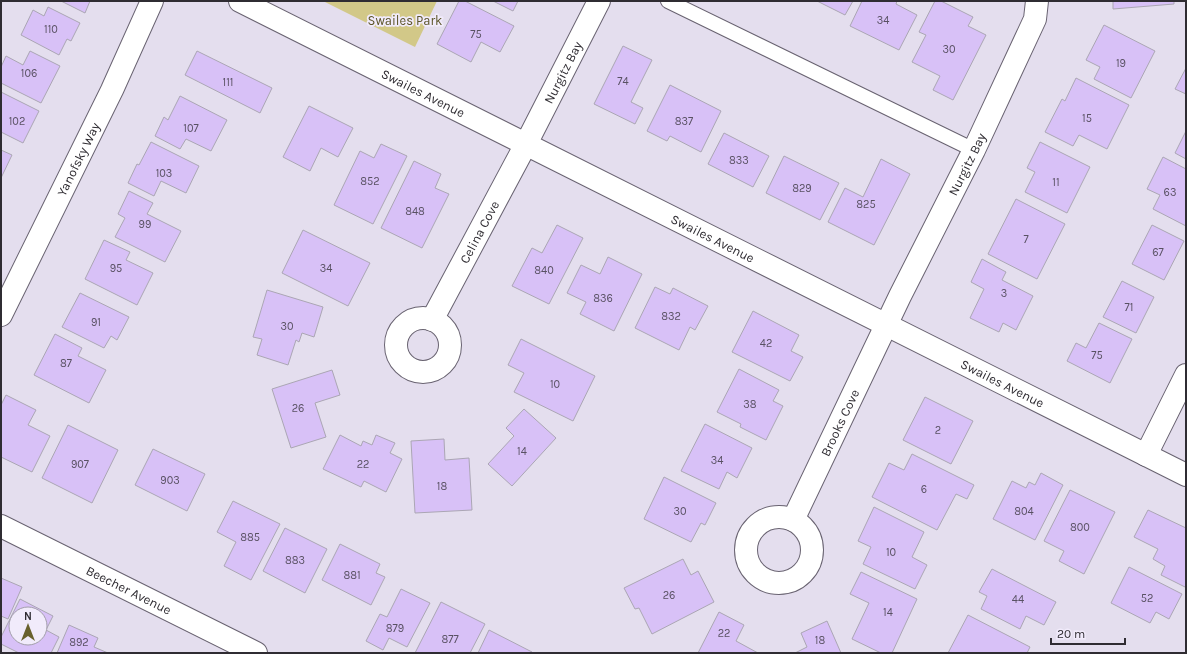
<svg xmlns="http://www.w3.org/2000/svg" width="1187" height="654" font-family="Karla,sans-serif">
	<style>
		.green { fill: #d2c888 }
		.building { fill: #d8c1f7; stroke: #aba6b4; fill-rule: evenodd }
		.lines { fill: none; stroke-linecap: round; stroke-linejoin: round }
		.lane-casing { stroke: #696371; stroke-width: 16 }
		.street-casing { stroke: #696371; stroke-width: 24 }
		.secondary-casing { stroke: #696371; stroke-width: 24 }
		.lane { stroke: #fff; stroke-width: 14 }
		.street { stroke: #fff; stroke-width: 22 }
		.secondary { stroke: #fff; stroke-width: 22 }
		.labels { text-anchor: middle; stroke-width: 3.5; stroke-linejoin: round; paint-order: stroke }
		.number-label { font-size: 11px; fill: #595163 }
		.park-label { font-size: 13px; fill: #5b5428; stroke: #f1ebfb }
		.street-label { font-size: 13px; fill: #2f2c32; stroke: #f1ebfb }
	</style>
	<rect width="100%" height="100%" fill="#e4deee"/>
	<!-- green -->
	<polygon class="green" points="323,1 437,1 415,47"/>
	<!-- building -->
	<g class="building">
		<polygon points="61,1 90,1 85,13"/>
		<polygon points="459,1 465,1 514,26 500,52 481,42 471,62 437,44"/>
		<polygon points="493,1 518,1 513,11"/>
		<polygon points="817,1 853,1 845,15"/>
		<polygon points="862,1 897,1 896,4 917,15 899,50 850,26"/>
		<polygon points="935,1 941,1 973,17 968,26 986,35 953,100 933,90 940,76 912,62 926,35 919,32"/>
		<polygon points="1113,1 1174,1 1174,4 1113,9"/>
		<polygon points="48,7 80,23 71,41 67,39 59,55 21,35 33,10 44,16"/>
		<polygon points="1104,25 1155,51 1131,98 1094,79 1100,67 1086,60"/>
		<polygon points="623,46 652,60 631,102 643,108 635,124 594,104"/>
		<polygon points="30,51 60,66 41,103 1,83 1,67 6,56 23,65"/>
		<polygon points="197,51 272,88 260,113 185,75"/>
		<polygon points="1186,68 1186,94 1175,89"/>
		<polygon points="1076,78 1129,105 1107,149 1079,135 1073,146 1045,132 1062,99 1065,101"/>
		<polygon points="670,85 721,111 701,152 670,136 667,141 647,131"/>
		<polygon points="1,92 39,111 23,143 1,132"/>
		<polygon points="180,96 227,120 211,151 186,139 180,149 155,136 164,117 168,120"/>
		<polygon points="309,106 353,128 338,157 321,148 310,171 283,157"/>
		<polygon points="1186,131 1186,159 1175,153"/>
		<polygon points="724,133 769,156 753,187 708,164"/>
		<polygon points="151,142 199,166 186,193 161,181 154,196 128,183 137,164 139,165"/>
		<polygon points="1040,142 1090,167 1067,213 1025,192 1035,172 1027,168"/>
		<polygon points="381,144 407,156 373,224 334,205 360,151 374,158"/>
		<polygon points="1,150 12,155 1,178"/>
		<polygon points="784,156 839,183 820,220 766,193"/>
		<polygon points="1163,157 1186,169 1186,226 1153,209 1160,195 1147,189"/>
		<polygon points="881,159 910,174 874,245 828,222 845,188 863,197"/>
		<polygon points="414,161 441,174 435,188 449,194 422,248 381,228"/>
		<polygon points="129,191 153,203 147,214 181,231 165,262 115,237 125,218 118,214"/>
		<polygon points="1016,199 1065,224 1037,279 988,254"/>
		<polygon points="557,225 583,238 549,304 512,286 532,248 542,253"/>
		<polygon points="1152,225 1184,241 1164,280 1132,264"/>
		<polygon points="303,230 370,263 348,306 282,273"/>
		<polygon points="104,240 130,252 126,260 153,273 137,305 85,279"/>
		<polygon points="608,257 642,274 614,331 580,314 586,302 567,293 581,265 600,274"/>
		<polygon points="982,259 1006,272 1002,280 1033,296 1016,330 1003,323 999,332 970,318 984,289 971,282"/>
		<polygon points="1122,281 1154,297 1136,333 1103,317"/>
		<polygon points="655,287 670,294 673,288 708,306 695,330 690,327 679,350 635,328"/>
		<polygon points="267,290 323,307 314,337 302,333 299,342 296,340 288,365 257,355 262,339 253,337"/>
		<polygon points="80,293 129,317 117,340 111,336 104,348 62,327"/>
		<polygon points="753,311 799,335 791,351 803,357 790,381 732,352"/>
		<polygon points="1099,323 1132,339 1110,383 1067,361 1076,343 1086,348"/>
		<polygon points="55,334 82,348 78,356 106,370 89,403 34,375"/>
		<polygon points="521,339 595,376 573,421 514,392 524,373 508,365"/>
		<polygon points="739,369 779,390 773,401 783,406 766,440 740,427 741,424 717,412"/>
		<polygon points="332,370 340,395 315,403 326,437 291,448 272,389"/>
		<polygon points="6,395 36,410 28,425 50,436 32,472 1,457 1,405"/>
		<polygon points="925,397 973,421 951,464 903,440"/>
		<polygon points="524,409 556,438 512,486 488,464 514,436 506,428"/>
		<polygon points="705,424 752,448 737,478 727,472 719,489 681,471"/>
		<polygon points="68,425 118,450 92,503 42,478"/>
		<polygon points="340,435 361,446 363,441 372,445 376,435 395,443 390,453 402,459 386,492 364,481 361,487 323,469"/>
		<polygon points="444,439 445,460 469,458 472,510 415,513 411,441"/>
		<polygon points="153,449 205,474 187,511 135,485"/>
		<polygon points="912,454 974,485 967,499 956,494 937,530 872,497 889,463 904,470"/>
		<polygon points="1041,473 1063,485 1035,540 993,519 1012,481 1026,488 1029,482 1035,485"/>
		<polygon points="664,477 716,503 705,525 701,523 691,542 644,519"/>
		<polygon points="1070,490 1115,512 1084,574 1059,561 1064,551 1044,541"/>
		<polygon points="233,501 280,524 251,580 224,566 236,542 217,532"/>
		<polygon points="874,507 924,532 912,557 927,565 915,589 863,564 871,547 858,541"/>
		<polygon points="1148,510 1186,528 1186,585 1185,587 1161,575 1165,566 1153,559 1158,549 1134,537"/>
		<polygon points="285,528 327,549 305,593 263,571"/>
		<polygon points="340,544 380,564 376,573 385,577 371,605 322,580"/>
		<polygon points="683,559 691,575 698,571 714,602 652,634 639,608 635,609 624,588"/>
		<polygon points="1129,567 1182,594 1169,619 1156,612 1150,623 1111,603"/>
		<polygon points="992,569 1056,602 1044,625 1026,616 1020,629 981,609 987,596 979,592"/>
		<polygon points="861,572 917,599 892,653 881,653 852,639 869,603 850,594"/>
		<polygon points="1,578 22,587 8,619 1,616"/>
		<polygon points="401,589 430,603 407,647 389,638 383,650 366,641 380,614 387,617"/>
		<path d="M 20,599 L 53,616 L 46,630 L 59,637 L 51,653 L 19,653 L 1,644 L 1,637 ZM 16,614 L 40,614 L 40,638 L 16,638 Z"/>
		<polygon points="441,602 485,624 470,653 415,653"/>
		<polygon points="719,612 744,625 736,641 758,653 698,653"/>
		<polygon points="968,615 1030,647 1027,653 948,653"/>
		<polygon points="827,621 841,653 795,653 807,647 801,633"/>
		<polygon points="69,625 98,638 94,647 108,653 57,653"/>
		<polygon points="489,630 532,652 531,653 478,653"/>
	</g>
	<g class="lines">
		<defs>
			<polyline id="lane" points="668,1 974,150"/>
			<g id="street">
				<path id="s1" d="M 240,1 L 1186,475"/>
				<path id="s2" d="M 1,315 L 112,90 L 152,1"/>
				<circle cx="423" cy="345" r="27"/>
				<path id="s3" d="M 432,320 L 526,144 L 599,1"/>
				<polyline points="1146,455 1186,375"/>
				<circle cx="779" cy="550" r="33"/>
				<path id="s4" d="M 793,520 L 900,296 L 974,150 L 1035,19 L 1037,1"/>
			</g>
			<g id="secondary">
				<path id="s5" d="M 1,526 L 256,653"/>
			</g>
		</defs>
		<!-- lane casing -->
		<use href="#lane" class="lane-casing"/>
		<!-- street casing -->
		<use href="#street" class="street-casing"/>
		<!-- secondary casing -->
		<use href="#secondary" class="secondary-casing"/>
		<!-- lane -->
		<use href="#lane" class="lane"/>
		<!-- street -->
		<use href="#street" class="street"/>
		<!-- secondary -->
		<use href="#secondary" class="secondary"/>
	</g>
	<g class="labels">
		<!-- number labels -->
		<g class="number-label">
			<text x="883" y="24">34</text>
			<text x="51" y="33">110</text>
			<text x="476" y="38">75</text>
			<text x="949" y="53">30</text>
			<text x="1121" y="67">19</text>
			<text x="29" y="77">106</text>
			<text x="623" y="85">74</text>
			<text x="228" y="86">111</text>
			<text x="1087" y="122">15</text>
			<text x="17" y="125">102</text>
			<text x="684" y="125">837</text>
			<text x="191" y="132">107</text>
			<text x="739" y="164">833</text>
			<text x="164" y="177">103</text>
			<text x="370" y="185">852</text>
			<text x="1056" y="186">11</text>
			<text x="802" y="192">829</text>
			<text x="1170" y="196">63</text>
			<text x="866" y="208">825</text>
			<text x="415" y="215">848</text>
			<text x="145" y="228">99</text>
			<text x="1026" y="243">7</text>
			<text x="1158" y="256">67</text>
			<text x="116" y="272">95</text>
			<text x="326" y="272">34</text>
			<text x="544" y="274">840</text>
			<text x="1004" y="297">3</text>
			<text x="603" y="302">836</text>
			<text x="1129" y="311">71</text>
			<text x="671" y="320">832</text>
			<text x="96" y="326">91</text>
			<text x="287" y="330">30</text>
			<text x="766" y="347">42</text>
			<text x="1097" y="359">75</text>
			<text x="66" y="367">87</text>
			<text x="555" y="388">10</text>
			<text x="750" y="408">38</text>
			<text x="298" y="412">26</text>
			<text x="938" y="434">2</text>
			<text x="522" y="455">14</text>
			<text x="717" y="464">34</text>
			<text x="80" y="468">907</text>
			<text x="363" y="468">22</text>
			<text x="170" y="484">903</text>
			<text x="442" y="490">18</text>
			<text x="924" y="493">6</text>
			<text x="680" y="515">30</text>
			<text x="1024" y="515">804</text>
			<text x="1080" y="531">800</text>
			<text x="250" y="541">885</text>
			<text x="891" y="556">10</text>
			<text x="295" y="564">883</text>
			<text x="352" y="579">881</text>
			<text x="669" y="599">26</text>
			<text x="1147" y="602">52</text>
			<text x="1018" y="603">44</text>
			<text x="888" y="616">14</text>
			<text x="395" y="632">879</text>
			<text x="724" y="637">22</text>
			<text x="450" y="643">877</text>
			<text x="820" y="644">18</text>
			<text x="79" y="646">892</text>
		</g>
		<!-- park labels -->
		<g class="park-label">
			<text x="405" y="25">Swailes Park</text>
		</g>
		<!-- street labels -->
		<g class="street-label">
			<text dy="5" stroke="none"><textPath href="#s3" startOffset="280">Nurgitz Bay</textPath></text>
			<text dy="5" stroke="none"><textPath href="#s1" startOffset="205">Swailes Avenue</textPath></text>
			<text dy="5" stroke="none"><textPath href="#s2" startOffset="174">Yanofsky Way</textPath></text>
			<text dy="5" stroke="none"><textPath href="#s4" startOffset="396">Nurgitz Bay</textPath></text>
			<text dy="5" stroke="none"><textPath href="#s3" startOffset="100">Celina Cove</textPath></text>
			<text dy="5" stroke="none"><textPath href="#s1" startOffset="529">Swailes Avenue</textPath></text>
			<text dy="5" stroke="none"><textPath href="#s1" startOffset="853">Swailes Avenue</textPath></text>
			<text dy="5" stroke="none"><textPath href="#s4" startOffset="108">Brooks Cove</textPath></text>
			<text dy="5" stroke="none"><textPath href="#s5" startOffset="143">Beecher Avenue</textPath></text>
		</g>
	</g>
	<!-- border -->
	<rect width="1187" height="654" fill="none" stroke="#2f2c32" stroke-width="4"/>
	<!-- north arrow -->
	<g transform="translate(28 626)"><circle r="19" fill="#f1ebfb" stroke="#a39fab"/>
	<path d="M0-3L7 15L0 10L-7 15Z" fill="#69612e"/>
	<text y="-6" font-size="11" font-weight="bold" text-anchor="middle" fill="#2f2c32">N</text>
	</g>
	<!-- scale -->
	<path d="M1051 638v6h74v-6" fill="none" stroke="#2f2c32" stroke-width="2"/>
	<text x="1057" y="638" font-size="12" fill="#2f2c32" stroke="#f1ebfb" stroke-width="3" paint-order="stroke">20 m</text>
</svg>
